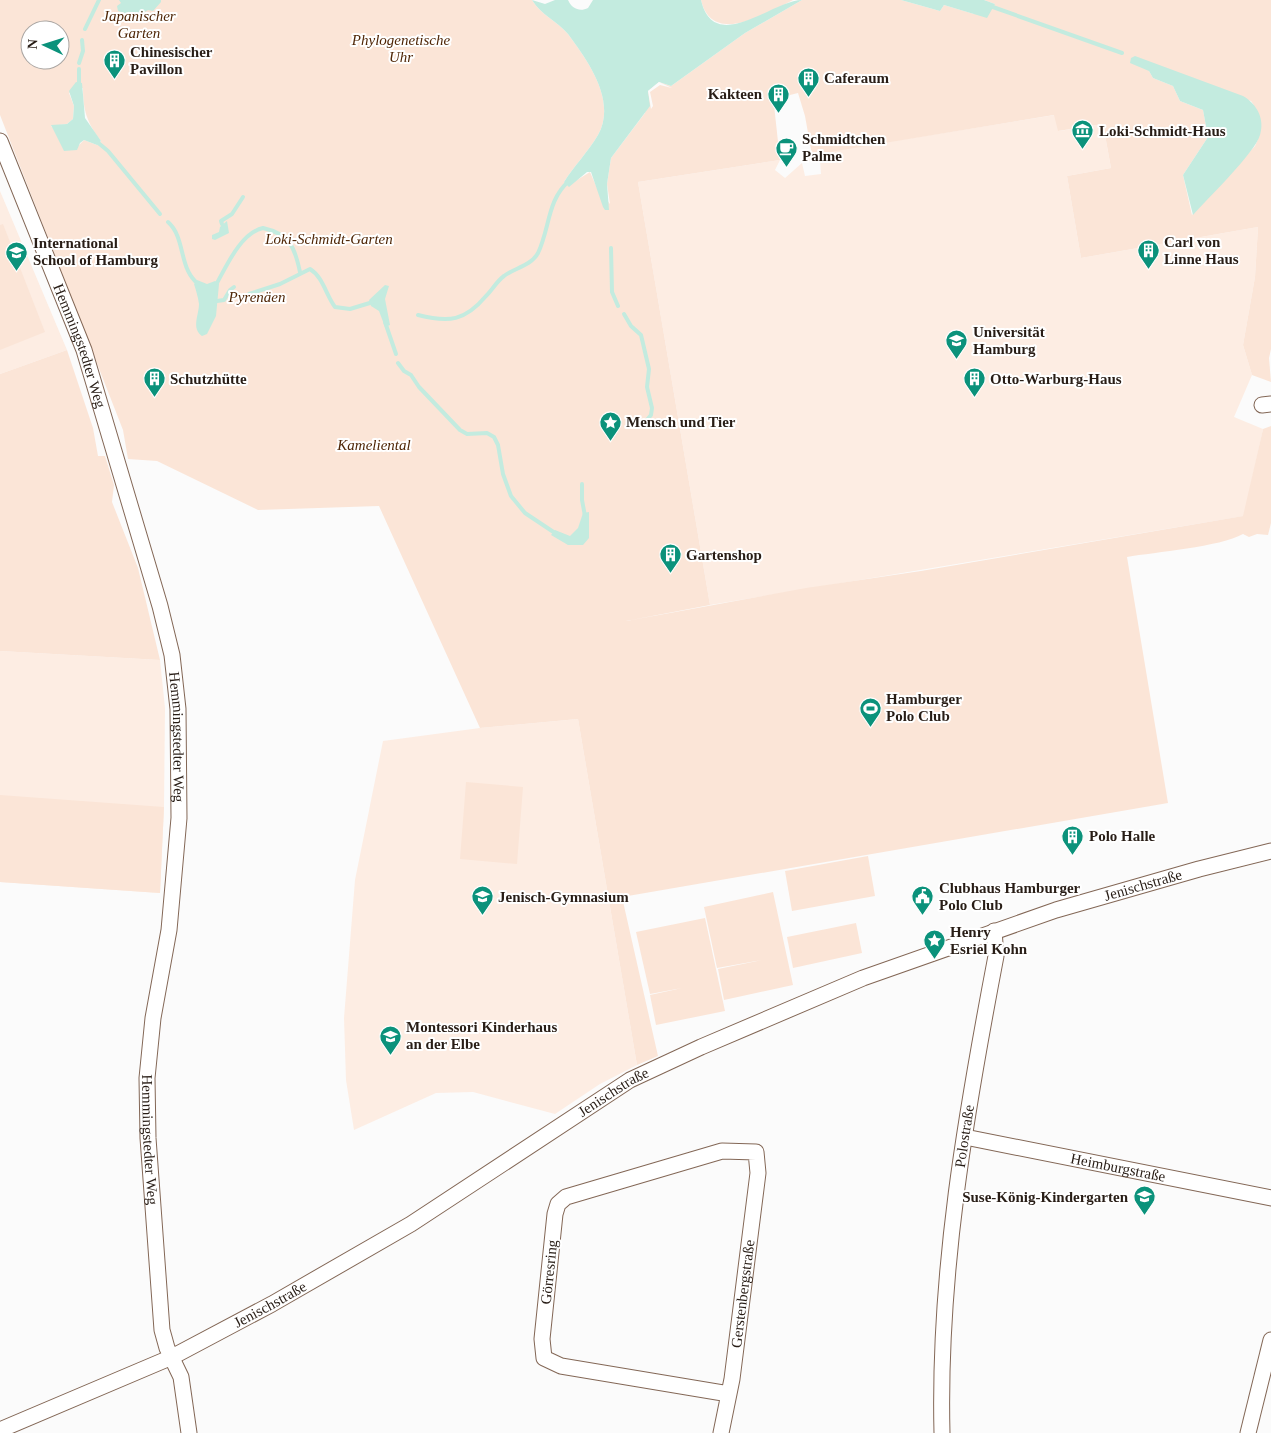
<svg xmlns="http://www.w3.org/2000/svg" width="1271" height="1433" font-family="'Times New Roman',serif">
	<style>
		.built { fill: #fdede3 }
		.green { fill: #fbe5d7; fill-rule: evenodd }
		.water { fill: #c3ebdf }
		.pier { fill: #fbfbfb }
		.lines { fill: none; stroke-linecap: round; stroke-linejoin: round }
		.stream { stroke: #c3ebdf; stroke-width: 4 }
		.minor-casing { stroke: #836756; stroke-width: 17 }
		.minor { stroke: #fff; stroke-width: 15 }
		.labels { text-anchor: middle; stroke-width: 4; stroke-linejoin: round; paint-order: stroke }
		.park-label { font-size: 15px; font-style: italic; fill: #4f2606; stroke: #fff }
		.poi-label { font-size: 15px; font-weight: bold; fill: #281d16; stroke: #fff; text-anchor: start }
		.street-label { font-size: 15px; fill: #281d16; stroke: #fff }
	</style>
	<rect width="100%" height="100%" fill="#fbfbfb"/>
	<!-- built -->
	<g class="built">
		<polygon points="1055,115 1059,131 1103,124 1111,168 1067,176 1081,258 1258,227 1255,277 1243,345 1252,375 1234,417 1263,429 1244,516 710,605 638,182 780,160 775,170 785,178 802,163 805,176 821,174 820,160 808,161 807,155"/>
		<polygon points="0,191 67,350 0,374"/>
		<polygon points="0,651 160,660 165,708 164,807 160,893 0,882"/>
		<polygon points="578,719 637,1065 600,1084 555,1114 473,1092 436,1093 354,1130 346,1080 344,1018 355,880 383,741 480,728"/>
	</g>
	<!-- green -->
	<g class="green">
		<path d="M 0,0 L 532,0 C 541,15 557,21 568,34 C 588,61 617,101 598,135 C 588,152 574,166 564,182 L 577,180 L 590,172 L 597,188 L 610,204 L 607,184 L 611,158 L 645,113 L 648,91 L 659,82 L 671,86 L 745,33 L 802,0 L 901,0 L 940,11 L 944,5 L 974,14 L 995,4 L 984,0 L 1271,0 L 1271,349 L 1269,358 L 1271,382 L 1252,375 L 1243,345 L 1255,277 L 1258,227 L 1081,258 L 1067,176 L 1111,168 L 1103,124 L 1058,131 L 1054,115 L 812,155 L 805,116 L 798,93 L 786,96 L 774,105 L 780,160 L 638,182 L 710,605 L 626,621 L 806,588 L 921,571 L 1243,516 L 1263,429 L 1271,426 L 1271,523 L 1268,535 L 1257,534 L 1249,537 L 1243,534 C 1220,547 1155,552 1127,557 L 1168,803 L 622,897 L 658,1056 L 637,1065 L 578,719 L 480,728 L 379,506 L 258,510 L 157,461 L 128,459 L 123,430 L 0,115 ZM 30,30 L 60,30 L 60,60 L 30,60 ZM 1149,71 L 1251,101 C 1261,115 1263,130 1255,146 L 1192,215 L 1183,175 L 1208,137 L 1203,110 L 1180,101 L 1173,86 L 1153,78 ZM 83,88 C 83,110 87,123 101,141 L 97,145 L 84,140 L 77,147 L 51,126 L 67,124 L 73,119 L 74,106 L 69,93 Z"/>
		<path d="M 701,0 L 793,0 C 767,13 712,47 701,0 Z"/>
		<polygon points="3,224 45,332 0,350 0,225"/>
		<polygon points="67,350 93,428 98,456 105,456 114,485 112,502 138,568 160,660 0,651 0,374"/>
		<polygon points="466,782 523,787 517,864 460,859"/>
		<polygon points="0,795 164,807 160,893 0,882"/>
		<polygon points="868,856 875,896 792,911 785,871"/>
		<polygon points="773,892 793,985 724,1000 718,969 762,960 717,968 704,907"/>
		<polygon points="705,918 725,1011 656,1025 650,995 682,988 650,994 636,932"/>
		<polygon points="856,923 862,953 793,968 787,937"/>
	</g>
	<!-- water -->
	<g class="water">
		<polygon points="119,0 161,0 161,2 153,11 148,10 137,17 118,11 117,6 121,3"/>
		<path d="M 532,0 L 545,4 L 555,0 L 568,0 C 572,9 580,12 588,8 L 593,0 L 701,0 C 714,56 773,0 802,0 L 745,33 L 671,86 L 659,82 L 648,91 L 650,106 L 611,158 L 607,184 L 609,210 L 605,210 L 603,207 L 591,172 L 587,172 L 569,187 L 564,182 C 574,166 588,152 598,135 C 617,101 588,61 568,34 C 557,21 541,15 532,0 Z"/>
		<polygon points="901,0 984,0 995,4 987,18 944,5 940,11"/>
		<path d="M 1135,56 L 1243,96 C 1257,104 1265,119 1260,135 C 1255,153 1207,199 1193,215 L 1183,175 L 1208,137 L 1203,110 L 1180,101 L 1173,86 L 1153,78 L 1149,71 L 1130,63 L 1131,58 Z"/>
		<polygon points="76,82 82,83 85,118 101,141 97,145 84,140 80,143 77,150 64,151 51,125 67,124 73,119 74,106 69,91"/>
		<polygon points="227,221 229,233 215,240 212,239 212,235 219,232 220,227"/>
		<path d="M 197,280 L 207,284 L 215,281 L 219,284 L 216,316 L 207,334 L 202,336 C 191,328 199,315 199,304 C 198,297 196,290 194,284 Z"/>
		<polygon points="385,285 389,286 385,299 390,325 385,327 379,311 371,306 369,300"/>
		<polygon points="589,512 589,538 583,545 568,545 551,535 555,530 570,536 578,528 583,513"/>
	</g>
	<!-- pier -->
	<polygon class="pier" points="659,82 672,88 660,85 650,92 653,106 651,109 648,91"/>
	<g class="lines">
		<!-- stream -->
		<g class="stream">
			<polyline points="990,6 1122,53"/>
			<polyline points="85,29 99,0"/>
			<polyline points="79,63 83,51 82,40"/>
			<polyline points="79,86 79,69"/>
			<polyline points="96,141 108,151 160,214"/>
			<path d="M 168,222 C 185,237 179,265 195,281"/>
			<polyline points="222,224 221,221 232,214 243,197"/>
			<polyline points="611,248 612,292 618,306"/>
			<path d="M 217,283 C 227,265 241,233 263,228 C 290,234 295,248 300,272"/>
			<path d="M 249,294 L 280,284 L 310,269 C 323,277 326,295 335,307 L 350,309 L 373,302"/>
			<polyline points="217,301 224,300 230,290 234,287"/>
			<polyline points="624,314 631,326 641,335 649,369 647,387 652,408 651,415 646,421 634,425"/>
			<path d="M 418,315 C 449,323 465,321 486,296 C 492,290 497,281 504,276 C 514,268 531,266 538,253 C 550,228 547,200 569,181"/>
			<polyline points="385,322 396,354"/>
			<polyline points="398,363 404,371 411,375 419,387 460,430 467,434 487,433 494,437 498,445 503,474 511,496 525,513 558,535"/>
			<polyline points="582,484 582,500 585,516"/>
		</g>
		<defs>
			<g id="minor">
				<path id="s1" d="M 0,141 L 84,350 L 160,606 L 172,655 L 178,709 L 179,818 L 169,930 L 153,1018 L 147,1078 L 148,1138 L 162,1330 L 167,1348 L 181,1377 L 189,1433"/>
				<polyline points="1262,405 1271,404"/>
				<path id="s2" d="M 965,1137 L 1271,1198"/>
				<path id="s3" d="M 0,1430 L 172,1357 L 272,1304 L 411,1224 L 630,1080 L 701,1047 L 863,978 L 1056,910 L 1199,869 L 1271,851"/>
				<path id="s4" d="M 721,1433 L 732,1379 L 758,1173 L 756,1152 L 722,1151 L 566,1197 L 558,1204 L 555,1214 L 542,1339 L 544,1358 L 561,1366 L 729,1394"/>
				<path id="s5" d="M 942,1433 C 938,1273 966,1113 996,956 L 994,931"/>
				<polyline points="1248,1433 1271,1340"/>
			</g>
		</defs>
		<!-- minor casing -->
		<use href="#minor" class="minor-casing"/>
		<!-- minor -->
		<use href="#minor" class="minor"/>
	</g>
	<!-- icons -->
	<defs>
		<symbol id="building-pin" viewBox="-11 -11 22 30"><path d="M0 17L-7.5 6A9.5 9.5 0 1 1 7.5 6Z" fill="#0b927b" stroke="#fff"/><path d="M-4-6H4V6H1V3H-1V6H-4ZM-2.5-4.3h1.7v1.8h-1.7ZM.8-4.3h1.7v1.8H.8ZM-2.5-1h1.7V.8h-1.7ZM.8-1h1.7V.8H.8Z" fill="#fff"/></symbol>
		<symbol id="museum-pin" viewBox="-11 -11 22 30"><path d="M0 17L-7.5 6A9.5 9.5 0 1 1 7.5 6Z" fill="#0b927b" stroke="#fff"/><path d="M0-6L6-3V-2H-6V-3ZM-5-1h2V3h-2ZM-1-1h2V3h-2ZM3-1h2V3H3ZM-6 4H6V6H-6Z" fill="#fff"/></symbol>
		<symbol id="cafe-pin" viewBox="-11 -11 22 30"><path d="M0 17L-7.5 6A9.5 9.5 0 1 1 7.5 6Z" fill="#0b927b" stroke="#fff"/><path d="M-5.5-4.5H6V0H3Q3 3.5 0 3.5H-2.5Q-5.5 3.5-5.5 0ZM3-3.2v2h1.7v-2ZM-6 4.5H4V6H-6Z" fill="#fff"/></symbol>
		<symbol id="school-pin" viewBox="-11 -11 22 30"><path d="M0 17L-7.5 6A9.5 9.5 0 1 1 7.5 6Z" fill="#0b927b" stroke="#fff"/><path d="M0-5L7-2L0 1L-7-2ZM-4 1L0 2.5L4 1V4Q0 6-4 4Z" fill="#fff"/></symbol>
		<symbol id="university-pin" viewBox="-11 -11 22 30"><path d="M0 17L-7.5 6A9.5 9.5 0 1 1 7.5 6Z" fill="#0b927b" stroke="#fff"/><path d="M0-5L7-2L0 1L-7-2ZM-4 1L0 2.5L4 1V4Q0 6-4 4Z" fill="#fff"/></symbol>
		<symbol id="sight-pin" viewBox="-11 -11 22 30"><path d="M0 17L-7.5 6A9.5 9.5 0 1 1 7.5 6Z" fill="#0b927b" stroke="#fff"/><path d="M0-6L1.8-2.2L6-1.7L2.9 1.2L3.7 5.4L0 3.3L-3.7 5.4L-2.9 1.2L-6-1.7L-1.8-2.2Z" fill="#fff"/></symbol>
		<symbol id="stadium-pin" viewBox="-11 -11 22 30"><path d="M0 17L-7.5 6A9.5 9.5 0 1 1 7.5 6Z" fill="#0b927b" stroke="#fff"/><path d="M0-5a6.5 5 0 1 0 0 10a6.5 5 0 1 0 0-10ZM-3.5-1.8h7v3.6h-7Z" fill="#fff"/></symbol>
		<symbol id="civic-pin" viewBox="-11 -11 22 30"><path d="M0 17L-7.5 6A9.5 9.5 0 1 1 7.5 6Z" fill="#0b927b" stroke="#fff"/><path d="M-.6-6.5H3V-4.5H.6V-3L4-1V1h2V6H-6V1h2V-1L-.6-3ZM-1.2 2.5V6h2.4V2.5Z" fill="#fff"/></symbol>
	</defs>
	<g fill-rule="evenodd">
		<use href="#building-pin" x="102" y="48" width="25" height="34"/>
		<use href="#building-pin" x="796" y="66" width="25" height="34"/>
		<use href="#building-pin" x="766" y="82" width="25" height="34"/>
		<use href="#museum-pin" x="1070" y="118" width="25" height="34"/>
		<use href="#cafe-pin" x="774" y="136" width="25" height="34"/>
		<use href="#building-pin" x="1136" y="238" width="25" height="34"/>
		<use href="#school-pin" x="4" y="240" width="25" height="34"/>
		<use href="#university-pin" x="944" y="328" width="25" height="34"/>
		<use href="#building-pin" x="142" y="366" width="25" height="34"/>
		<use href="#building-pin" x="962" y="366" width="25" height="34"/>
		<use href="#sight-pin" x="598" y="410" width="25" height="34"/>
		<use href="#building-pin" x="658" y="542" width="25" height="34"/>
		<use href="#stadium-pin" x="858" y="696" width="25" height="34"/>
		<use href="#building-pin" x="1060" y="824" width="25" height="34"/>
		<use href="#school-pin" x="470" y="884" width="25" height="34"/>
		<use href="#civic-pin" x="910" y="884" width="25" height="34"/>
		<use href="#sight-pin" x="922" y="928" width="25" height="34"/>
		<use href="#school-pin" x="378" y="1024" width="25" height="34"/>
		<use href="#school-pin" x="1132" y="1184" width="25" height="34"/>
	</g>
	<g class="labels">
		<!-- park labels -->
		<g class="park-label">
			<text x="139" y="21">Japanischer<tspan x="139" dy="17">Garten</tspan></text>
			<text x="401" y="45">Phylogenetische<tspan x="401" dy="17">Uhr</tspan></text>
			<text x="329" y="244">Loki-Schmidt-Garten</text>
			<text x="257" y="302">Pyrenäen</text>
			<text x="374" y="450">Kameliental</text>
		</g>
		<!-- poi labels -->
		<g class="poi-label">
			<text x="130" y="57">Chinesischer<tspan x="130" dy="17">Pavillon</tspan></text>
			<text x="824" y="83">Caferaum</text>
			<text x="762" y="99" text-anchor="end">Kakteen</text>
			<text x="1099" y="136">Loki-Schmidt-Haus</text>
			<text x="802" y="144">Schmidtchen<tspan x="802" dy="17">Palme</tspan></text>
			<text x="1164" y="247">Carl von<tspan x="1164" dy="17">Linne Haus</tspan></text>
			<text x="33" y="248">International<tspan x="33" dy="17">School of Hamburg</tspan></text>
			<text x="973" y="337">Universität<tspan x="973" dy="17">Hamburg</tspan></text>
			<text x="170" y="384">Schutzhütte</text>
			<text x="990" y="384">Otto-Warburg-Haus</text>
			<text x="626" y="427">Mensch und Tier</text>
			<text x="686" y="560">Gartenshop</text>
			<text x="886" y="704">Hamburger<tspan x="886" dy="17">Polo Club</tspan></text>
			<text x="1089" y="841">Polo Halle</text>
			<text x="939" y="893">Clubhaus Hamburger<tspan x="939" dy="17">Polo Club</tspan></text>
			<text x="498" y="902">Jenisch-Gymnasium</text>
			<text x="950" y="937">Henry<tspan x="950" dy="17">Esriel Kohn</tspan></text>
			<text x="406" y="1032">Montessori Kinderhaus<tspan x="406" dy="17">an der Elbe</tspan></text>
			<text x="1128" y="1202" text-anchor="end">Suse-König-Kindergarten</text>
		</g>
		<!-- street labels -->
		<g class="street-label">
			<text dy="5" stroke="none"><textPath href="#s1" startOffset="220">Hemmingstedter Weg</textPath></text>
			<text dy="5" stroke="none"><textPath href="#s1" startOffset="625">Hemmingstedter Weg</textPath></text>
			<text dy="5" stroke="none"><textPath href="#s3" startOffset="1272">Jenischstraße</textPath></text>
			<text dy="5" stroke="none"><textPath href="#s3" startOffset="702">Jenischstraße</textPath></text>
			<text dy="5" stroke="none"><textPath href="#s5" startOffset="298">Polostraße</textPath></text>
			<text dy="5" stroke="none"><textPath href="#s1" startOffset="1030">Hemmingstedter Weg</textPath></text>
			<text dy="5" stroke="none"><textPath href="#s2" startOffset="156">Heimburgstraße</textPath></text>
			<text transform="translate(549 1272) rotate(-84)" y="5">Görresring</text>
			<text dy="5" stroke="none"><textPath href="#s4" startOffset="141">Gerstenbergstraße</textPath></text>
			<text dy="5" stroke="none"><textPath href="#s3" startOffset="298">Jenischstraße</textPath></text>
		</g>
	</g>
	<!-- north arrow -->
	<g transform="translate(45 45) rotate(274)"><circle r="24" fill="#ffffff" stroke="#a9a5a2"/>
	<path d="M0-4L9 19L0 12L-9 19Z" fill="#0b927b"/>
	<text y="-8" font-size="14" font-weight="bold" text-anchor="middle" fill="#281d16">N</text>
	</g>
</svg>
